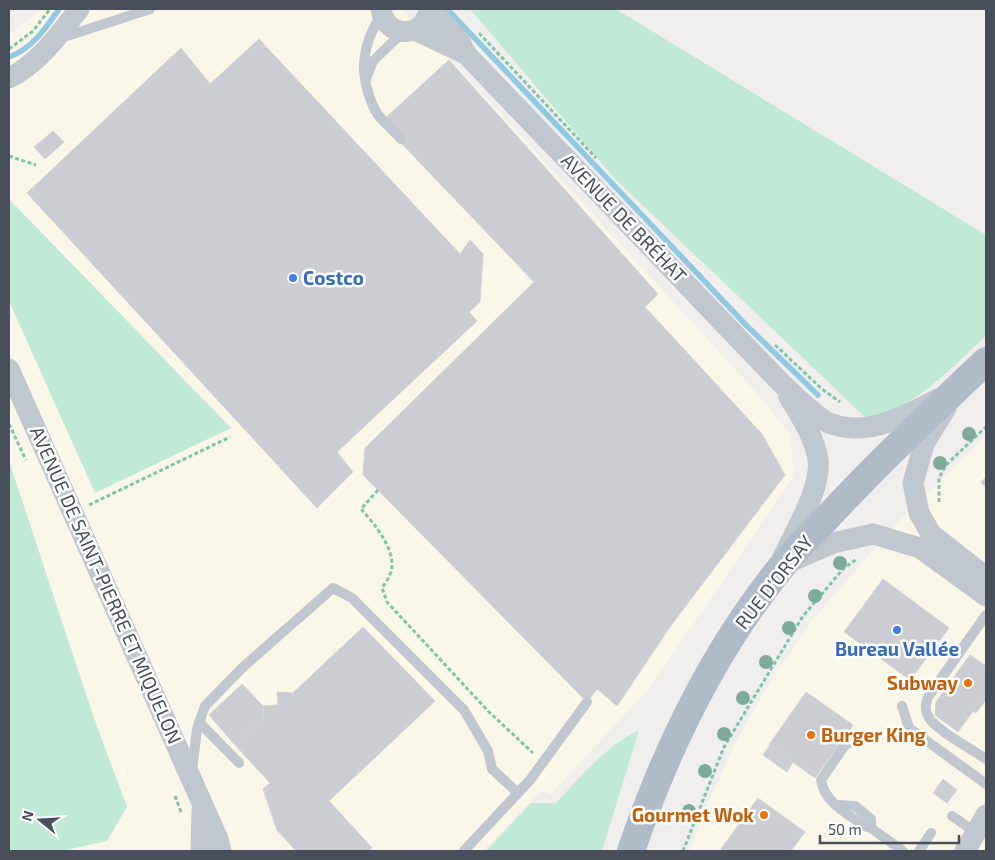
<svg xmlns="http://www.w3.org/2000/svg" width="995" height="860" font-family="'Exo 2',sans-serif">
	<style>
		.commercial { fill: #faf7e9 }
		.green { fill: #c0ead5 }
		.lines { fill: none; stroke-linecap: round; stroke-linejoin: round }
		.stream { stroke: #91c9e3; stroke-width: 5.5 }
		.building { fill: #cccdd2; stroke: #d3d4d9 }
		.path { stroke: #7cc5a9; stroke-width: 3; stroke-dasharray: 4 2.5; stroke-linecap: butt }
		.service { stroke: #c0c7cf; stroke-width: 10 }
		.minor { stroke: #c0c7cf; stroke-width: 21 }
		.primary { stroke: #b0bbca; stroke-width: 28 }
		.tree { fill: #7eab99 }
		.shop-dot { fill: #3f7fe0; stroke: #fff; stroke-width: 2 }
		.food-dot { fill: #e8710a; stroke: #fff; stroke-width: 2 }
		.labels { text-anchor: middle; stroke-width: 5; stroke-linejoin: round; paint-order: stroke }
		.street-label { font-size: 19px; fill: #484f5a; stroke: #fff }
		.shop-label { font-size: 19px; font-weight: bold; fill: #366cbe; stroke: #fff; text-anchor: start }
		.food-label { font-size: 19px; font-weight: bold; fill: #c56008; stroke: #fff; text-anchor: end }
	</style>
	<rect width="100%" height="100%" fill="#f1eeee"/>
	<!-- commercial -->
	<g class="commercial">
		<polygon points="42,9 401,9 450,59 756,392 790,434 794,476 651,686 550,795 542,790 483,851 9,851 9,35"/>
		<polygon points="986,437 986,851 690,851 709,801 738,738 773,677 810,623 900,520"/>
	</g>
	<!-- green -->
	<g class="green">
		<path d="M 470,9 L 616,9 L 986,235 L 986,336 C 951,367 915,410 866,418 L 614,178 Z"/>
		<polygon points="9,199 231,428 95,493 9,301"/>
		<polygon points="9,461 94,718 127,807 107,841 62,851 9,851"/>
		<path d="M 639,730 L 602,851 L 486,851 L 531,803 L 556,803 C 581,776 606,746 639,730 Z"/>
	</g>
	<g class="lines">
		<!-- stream -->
		<g class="stream">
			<polyline points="447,9 746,325 818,395"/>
			<path d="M 9,57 C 32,49 46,28 59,9"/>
		</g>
	</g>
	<!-- building -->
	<g class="building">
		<polygon points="259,39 460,254 470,240 483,254 480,302 469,312 477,321 337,452 353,472 317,508 27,193 181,48 210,84"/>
		<polygon points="449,60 658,294 645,307 762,434 785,475 672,624 617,706 597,689 587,702 363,475 365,448 534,282 381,122"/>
		<polygon points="53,131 64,142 45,159 34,147"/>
		<polygon points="986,477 986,488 981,482"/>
		<polygon points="883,579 949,628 910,680 844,632"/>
		<polygon points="363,627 435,701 329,801 372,848 369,851 296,851 277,830 263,789 270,783 236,746 263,719 263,706 278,705 277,692 293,693"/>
		<polygon points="970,655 986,666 986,700 976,713 973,711 958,732 935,715 936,702"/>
		<polygon points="242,684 263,706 263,719 236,746 209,715"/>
		<polygon points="806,692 853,725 815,778 769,745"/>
		<polygon points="770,745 793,762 787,772 763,755"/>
		<polygon points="943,779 957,790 947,803 933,793"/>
		<polygon points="758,798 805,832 791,851 724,851 721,849"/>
	</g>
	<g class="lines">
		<!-- path -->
		<g class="path">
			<polyline points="479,33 596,158"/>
			<polyline points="9,49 33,31 50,9"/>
			<polyline points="9,156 36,165"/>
			<polyline points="775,345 822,389 840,402"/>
			<polyline points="9,424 26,460"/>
			<path d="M 378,490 L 361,509 C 373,522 391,544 392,563 C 393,572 387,581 382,588 L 387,602 L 488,711 L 533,753"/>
			<polyline points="939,502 939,478 946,465 986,427"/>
			<polyline points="89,505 230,437"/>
			<polyline points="175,796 181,812"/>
			<polyline points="683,851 724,747 803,616 844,568 857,559"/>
		</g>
		<!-- service -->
		<g class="service">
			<path d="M 382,14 C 361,45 358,75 375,110 C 380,120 393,130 401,139"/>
			<polyline points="61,38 150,9"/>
			<polyline points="366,79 373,61 403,32"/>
			<path d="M 986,615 L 928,697 C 926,703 924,709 928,716 C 935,730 972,749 986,759"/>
			<polyline points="902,706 909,728 986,784"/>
			<polyline points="199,722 239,763"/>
			<path d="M 860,743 L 853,741 L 845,745 L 821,780 C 824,802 847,813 864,826 L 871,828 L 903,851"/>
			<polyline points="192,771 197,729 205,706 242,668 333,588 352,598 464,710 488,751 492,769 518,793"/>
			<polyline points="837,805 855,806 871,819 871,828"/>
			<polyline points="952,816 975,832"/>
			<polyline points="464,851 530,780 587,702"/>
			<polyline points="919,851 931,833"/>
		</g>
		<!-- minor -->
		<g class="minor">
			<path d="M 381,9 C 385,39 425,39 429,9"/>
			<path d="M 430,9 L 458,38 L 466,54 L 781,383 C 792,393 817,418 829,423 C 868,438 904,416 938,399"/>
			<polyline points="415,30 466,54"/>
			<path d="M 9,78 C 38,64 60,34 79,9"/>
			<polyline points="9,369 218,839 221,851"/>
			<polyline points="946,408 924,444 913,483 919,513 931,534 986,577"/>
			<path d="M 783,557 C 795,531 822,488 818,459 C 814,436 801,417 789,397"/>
			<polyline points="787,563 833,543 873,534 920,548 986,596"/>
			<polyline points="201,851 202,810"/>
			<polyline points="965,851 986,815"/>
		</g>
		<!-- primary -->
		<path class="primary" d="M 631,851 C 666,749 714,649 783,565 C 796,549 810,535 824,521 C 876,465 931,413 986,361"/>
	</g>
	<!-- trees -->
	<g class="tree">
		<circle cx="969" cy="434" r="7"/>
		<circle cx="940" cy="463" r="7"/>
		<circle cx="840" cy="563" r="7"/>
		<circle cx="815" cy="596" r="7"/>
		<circle cx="789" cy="628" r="7"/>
		<circle cx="766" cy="662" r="7"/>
		<circle cx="743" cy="698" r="7"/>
		<circle cx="724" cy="734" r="7"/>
		<circle cx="705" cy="771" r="7"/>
		<circle cx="689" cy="811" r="7"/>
	</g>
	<!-- markers -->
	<g class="shop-dot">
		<circle cx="293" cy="278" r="5"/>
		<circle cx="897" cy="630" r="5"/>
	</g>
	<g class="food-dot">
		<circle cx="968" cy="683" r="5"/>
		<circle cx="811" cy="735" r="5"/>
		<circle cx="764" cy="815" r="5"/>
	</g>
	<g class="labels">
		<!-- street labels -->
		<g class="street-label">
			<text transform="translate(624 218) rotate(46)" y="7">AVENUE DE BRÉHAT</text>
			<text transform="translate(774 582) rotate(-52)" y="7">RUE D'ORSAY</text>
			<text transform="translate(106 585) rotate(66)" y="7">AVENUE DE SAINT-PIERRE ET MIQUELON</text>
		</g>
		<!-- shop labels -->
		<g class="shop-label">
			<text x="303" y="285">Costco</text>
			<text x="897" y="656" text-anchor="middle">Bureau Vallée</text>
		</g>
		<!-- food labels -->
		<g class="food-label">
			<text x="958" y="690">Subway</text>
			<text x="821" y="742" text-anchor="start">Burger King</text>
			<text x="754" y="822">Gourmet Wok</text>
		</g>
	</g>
	<!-- border -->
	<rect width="995" height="860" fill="none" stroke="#484f5a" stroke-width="20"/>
	<!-- north arrow -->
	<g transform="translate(40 820) rotate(288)" stroke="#ffffff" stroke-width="4" paint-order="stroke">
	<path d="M0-4L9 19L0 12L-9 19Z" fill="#484f5a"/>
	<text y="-8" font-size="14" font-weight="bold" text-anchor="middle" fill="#484f5a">N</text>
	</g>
	<!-- scale -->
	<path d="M820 835v8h139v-8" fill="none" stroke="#484f5a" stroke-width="2.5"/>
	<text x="828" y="835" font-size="15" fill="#484f5a" stroke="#ffffff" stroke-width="4" paint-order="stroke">50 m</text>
</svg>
